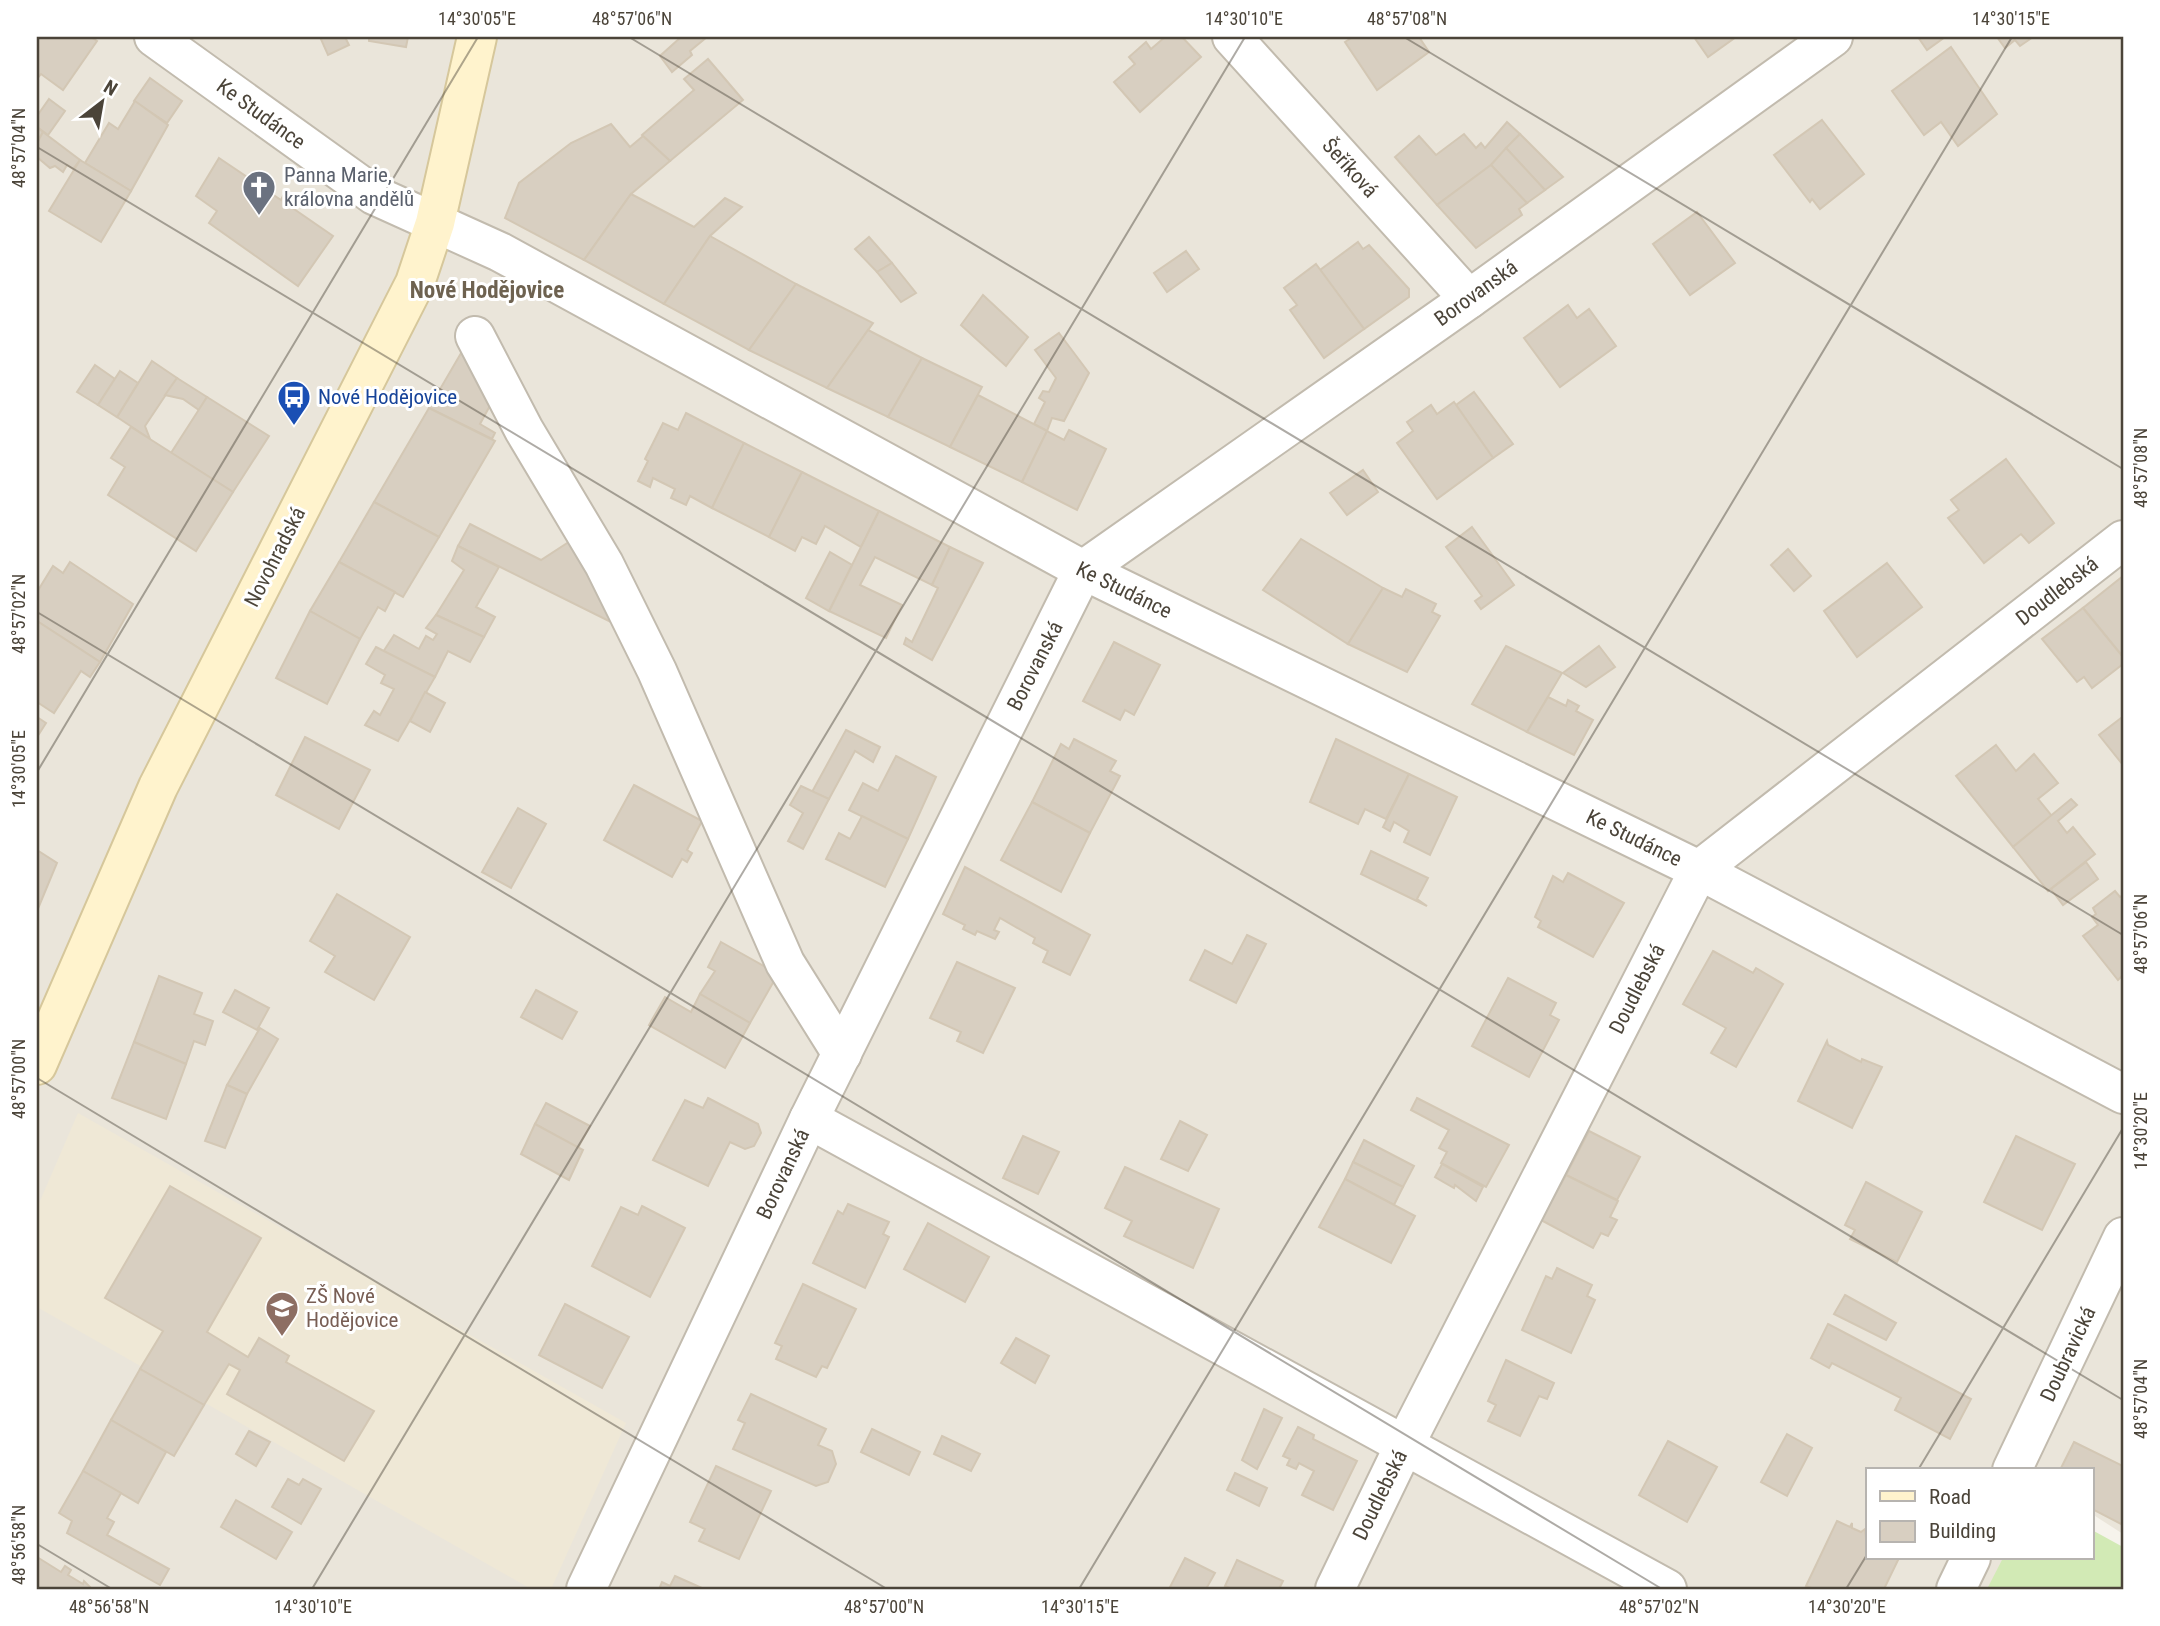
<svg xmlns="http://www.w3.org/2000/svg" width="2160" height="1626" font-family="'Roboto Condensed',sans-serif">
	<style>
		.residential { fill: #eae5da }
		.education { fill: #efe8d6 }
		.green { fill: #d2eab5 }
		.building { fill: #d8cfc1; stroke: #d3c7b4; stroke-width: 2 }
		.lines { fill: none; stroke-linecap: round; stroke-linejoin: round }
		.minor-casing { stroke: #c2bbae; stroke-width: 42 }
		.secondary-casing { stroke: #d6c79b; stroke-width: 42 }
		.minor { stroke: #fff; stroke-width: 38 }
		.secondary { stroke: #fff3cd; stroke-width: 38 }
		.ticks { fill: none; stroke: #4b4439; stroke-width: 2; stroke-opacity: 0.45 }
		.labels { text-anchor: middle; stroke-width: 6; stroke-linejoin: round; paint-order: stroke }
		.street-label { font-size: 21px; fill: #4b4439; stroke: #fff }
		.worship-label { font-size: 21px; fill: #5b616d; stroke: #fff; text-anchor: start }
		.transit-label { font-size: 21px; fill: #164399; stroke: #fff; text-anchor: start }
		.education-label { font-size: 21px; fill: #785e54; stroke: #fff; text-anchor: start }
		.neighbourhood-label { font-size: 23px; font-weight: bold; fill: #6e6250; stroke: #fff }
		.neatline { fill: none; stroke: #4b4439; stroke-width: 2.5 }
		.ticks-label { font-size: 18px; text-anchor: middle; fill: #4b4439 }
	</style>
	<rect width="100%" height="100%" fill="#f6f3ec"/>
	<!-- residential -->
	<polygon class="residential" points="37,37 2123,37 2123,1534 2092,1514 2092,1470 1868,1470 1868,1558 2022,1558 2006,1589 37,1589"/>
	<!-- education -->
	<polygon class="education" points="78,1113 626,1423 551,1589 531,1589 37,1307 37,1208"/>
	<!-- green -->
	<polygon class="green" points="2092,1530 2123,1547 2123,1589 1987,1589 2003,1558 2092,1558"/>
	<!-- building -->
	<g class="building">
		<polygon points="37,37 91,37 97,41 63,90 41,74 37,79"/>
		<polygon points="320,37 345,37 349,45 328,55"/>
		<polygon points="369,37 408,37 406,47 369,41"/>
		<polygon points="681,37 707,37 690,51 692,55 672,72 660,56"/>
		<polygon points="1165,37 1182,37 1201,57 1140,112 1114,82 1135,64 1129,57 1146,42 1151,49"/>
		<polygon points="1353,37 1419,37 1429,52 1377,90 1345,42"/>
		<polygon points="1694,37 1736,37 1708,57"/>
		<polygon points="1918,37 1945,37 1927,50"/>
		<polygon points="1997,37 2033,37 2020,46 2015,40 2005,48"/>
		<polygon points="1951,47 1997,114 1958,146 1941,122 1924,135 1892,91"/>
		<polygon points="708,59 743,100 670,161 642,135 694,90 684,79"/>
		<polygon points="150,78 182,101 167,123 134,101"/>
		<polygon points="49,99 65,111 48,135 37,127 37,116"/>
		<polygon points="135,101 168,125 131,191 85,163 109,123 118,129"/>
		<polygon points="1822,120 1864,174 1820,209 1812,199 1810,202 1774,155"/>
		<polygon points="1507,122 1520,134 1491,165 1437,205 1395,157 1419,136 1436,155 1464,134 1476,148 1481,143 1485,148"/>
		<polygon points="611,124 630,147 643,136 670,161 631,194 584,260 505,218 519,183 571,143"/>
		<polygon points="37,127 43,132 37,143"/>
		<polygon points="43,132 80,160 73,169 67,165 63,172 55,166 50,168 37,157 37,143"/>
		<polygon points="1520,134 1563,177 1545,190 1506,148"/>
		<polygon points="1506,148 1545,190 1527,203 1491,165"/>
		<polygon points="219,158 281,200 283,196 296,206 294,209 333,236 298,286 209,223 217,211 196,196"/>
		<polygon points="80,160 131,191 101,242 49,211"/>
		<polygon points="1491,165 1527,203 1519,209 1522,215 1476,248 1437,205"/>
		<polygon points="631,194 694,227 725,198 742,207 710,236 664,304 584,260"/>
		<polygon points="1697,212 1735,263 1690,295 1653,244"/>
		<polygon points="710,236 796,284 749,350 664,304"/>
		<polygon points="869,237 892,263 877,272 855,249"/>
		<polygon points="1358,242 1363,249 1369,245 1409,289 1409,297 1364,329 1320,270"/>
		<polygon points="1186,251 1199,269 1167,292 1154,273"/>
		<polygon points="892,263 916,293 901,302 877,272"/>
		<polygon points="1316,264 1364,329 1324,358 1290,310 1297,305 1284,288"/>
		<polygon points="796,284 873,323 827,388 749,350"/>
		<polygon points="983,295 1028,337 1006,366 961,325"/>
		<polygon points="1568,305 1577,318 1589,309 1616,346 1560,387 1524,338"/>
		<polygon points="868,330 922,358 888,417 827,388"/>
		<polygon points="1059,333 1089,373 1064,421 1052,418 1047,431 1034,424 1045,402 1039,398 1043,391 1049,392 1056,378 1035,350"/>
		<polygon points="464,348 492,402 480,424 495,433 492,439 429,408"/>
		<polygon points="922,358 982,387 950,447 888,417"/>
		<polygon points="152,361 177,378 145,426 150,439 117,417"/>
		<polygon points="95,365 115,379 98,405 77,392"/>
		<polygon points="120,371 138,383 117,417 98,405"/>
		<polygon points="177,378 207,397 199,410 183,399 165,395"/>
		<polygon points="1474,392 1513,444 1493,458 1456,405"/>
		<polygon points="978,395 1047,431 1022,482 950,447"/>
		<polygon points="207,397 269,436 233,492 171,453"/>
		<polygon points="1454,402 1493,458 1437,499 1397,443 1413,431 1407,422 1431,405 1437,414"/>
		<polygon points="429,408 495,441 439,537 374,502"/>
		<polygon points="686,413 744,443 712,508 690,496 686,505 671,498 675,489 653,478 650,487 638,481 648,461 645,459 663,423 678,430"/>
		<polygon points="131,427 233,492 196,551 108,495 125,467 111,458"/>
		<polygon points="1069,430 1106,449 1077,510 1022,482 1047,431 1064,440"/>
		<polygon points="744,443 802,472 769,537 712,508"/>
		<polygon points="2006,459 2054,523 2029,543 2021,534 1984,563 1948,518 1959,510 1951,500"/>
		<polygon points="1363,470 1378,492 1347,515 1330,493"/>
		<polygon points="802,472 879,511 861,547 825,526 816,544 802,537 795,551 769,537"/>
		<polygon points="374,502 439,537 403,597 339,562"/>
		<polygon points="879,511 950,547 932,585 875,557 860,585 902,605 886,638 829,611"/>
		<polygon points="470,524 541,560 575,538 617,625 458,546"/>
		<polygon points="1472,527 1514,585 1481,609 1475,601 1482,596 1446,547"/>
		<polygon points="1301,539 1383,588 1348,644 1263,590"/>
		<polygon points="458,546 499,567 476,607 495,617 484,637 436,615 464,570 452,561"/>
		<polygon points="950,547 983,563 932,660 904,644 906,638 912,642 938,588 932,585"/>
		<polygon points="1788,549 1811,576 1794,591 1771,565"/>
		<polygon points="830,552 852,565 829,611 806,598"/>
		<polygon points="70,562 133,604 100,662 37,621 37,592 53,566 63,573"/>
		<polygon points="339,562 395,592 385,611 378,607 360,639 310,611"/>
		<polygon points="1887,563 1922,607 1857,657 1824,611"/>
		<polygon points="2123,576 2123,657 2083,608"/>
		<polygon points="1383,588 1402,597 1406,589 1436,604 1432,612 1440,616 1407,672 1348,644"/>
		<polygon points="2083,608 2123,657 2123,664 2092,688 2084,677 2077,682 2042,639"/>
		<polygon points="310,611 360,639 327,704 276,678"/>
		<polygon points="436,615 484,637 470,662 448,651 435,677 383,652 394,635 419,649 426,636 433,640 437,634 426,628"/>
		<polygon points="37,621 100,662 90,677 81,671 54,713 37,702"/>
		<polygon points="1114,642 1160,665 1134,715 1125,710 1120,720 1083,701"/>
		<polygon points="1506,646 1562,673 1527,732 1472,704"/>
		<polygon points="1599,646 1615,667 1586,687 1563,673"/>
		<polygon points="376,647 435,677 398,741 365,725 374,711 380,715 394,689 381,683 385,675 366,664"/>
		<polygon points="425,692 445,703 430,732 410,721"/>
		<polygon points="1548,697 1566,706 1568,700 1579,706 1576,711 1593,720 1574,755 1527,732"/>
		<polygon points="37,717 46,723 37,737"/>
		<polygon points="2121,718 2123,720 2123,765 2099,735"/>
		<polygon points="846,730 880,747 873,762 855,751 829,799 812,792"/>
		<polygon points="305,737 370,770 339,829 276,795"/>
		<polygon points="1074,739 1116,761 1110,771 1120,776 1090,833 1032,802 1061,744 1069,749"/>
		<polygon points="1336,739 1409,774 1386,819 1365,809 1358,824 1310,802"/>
		<polygon points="1996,745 2016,771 2034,754 2058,783 2038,799 2052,816 2013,847 1956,776"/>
		<polygon points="896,756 936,777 908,839 849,810 863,783 878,791"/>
		<polygon points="1409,774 1457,797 1430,855 1404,842 1409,831 1394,822 1390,831 1383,827"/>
		<polygon points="634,785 702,821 687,850 692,853 687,862 682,859 672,877 604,840"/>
		<polygon points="801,786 829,799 803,849 788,841 803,813 790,805"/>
		<polygon points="2071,799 2077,805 2058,821 2067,833 2073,827 2095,854 2048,891 2013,847"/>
		<polygon points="1032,802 1090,833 1061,892 1001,860"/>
		<polygon points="518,808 546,824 511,888 482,872"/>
		<polygon points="862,816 908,839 885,887 826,859 839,833 850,839"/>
		<polygon points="37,850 57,863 37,911"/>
		<polygon points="1371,851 1428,878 1417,899 1427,906 1361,874"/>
		<polygon points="2086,862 2098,879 2063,905 2051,889"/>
		<polygon points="965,867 1090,935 1070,975 1043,962 1048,951 1033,943 1035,938 1000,918 994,930 999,932 995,939 977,931 975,935 963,929 965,925 943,914"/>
		<polygon points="1568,873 1624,903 1593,957 1538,927 1541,921 1535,917 1553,876 1563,882"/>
		<polygon points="2115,891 2120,897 2123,895 2123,975 2118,980 2083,936 2098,925 2092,917 2096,914 2093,908"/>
		<polygon points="337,894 410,937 374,1000 325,972 335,956 310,941"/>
		<polygon points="1247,935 1266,944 1236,1003 1190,980 1205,950 1232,964"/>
		<polygon points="721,942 778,974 750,1023 700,994 715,971 708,967"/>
		<polygon points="1713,951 1753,973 1756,968 1783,984 1736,1067 1711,1053 1726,1028 1683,1004"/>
		<polygon points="957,962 1015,988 983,1053 957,1041 961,1032 930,1018"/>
		<polygon points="159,976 202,993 194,1014 213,1021 205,1045 194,1041 186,1064 134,1042"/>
		<polygon points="1508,978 1556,1003 1550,1015 1559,1020 1529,1077 1472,1046"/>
		<polygon points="235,990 269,1008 257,1030 223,1012"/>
		<polygon points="536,990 577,1012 562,1039 521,1017"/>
		<polygon points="700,994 750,1023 725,1068 649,1025 665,997 691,1012"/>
		<polygon points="260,1028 278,1039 247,1094 227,1085"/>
		<polygon points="1827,1041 1828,1045 1861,1062 1862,1059 1882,1067 1852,1128 1798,1101"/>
		<polygon points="134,1042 186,1064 166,1119 112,1098"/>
		<polygon points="227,1085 247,1094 225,1148 205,1141"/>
		<polygon points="708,1098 758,1124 761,1133 754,1146 745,1149 730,1142 708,1186 653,1160 685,1100 703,1108"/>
		<polygon points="1417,1098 1509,1145 1486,1187 1441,1163 1447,1152 1439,1148 1449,1130 1411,1110"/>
		<polygon points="546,1103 590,1126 578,1148 535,1124"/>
		<polygon points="1180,1121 1207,1135 1188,1171 1161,1159"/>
		<polygon points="535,1124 583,1150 569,1180 521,1154"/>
		<polygon points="1589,1131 1640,1157 1617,1200 1566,1175"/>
		<polygon points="1023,1136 1059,1152 1038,1194 1003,1178"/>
		<polygon points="2016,1136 2075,1164 2042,1230 1984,1202"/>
		<polygon points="1364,1140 1414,1166 1403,1187 1353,1162"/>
		<polygon points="1353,1162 1403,1187 1394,1205 1345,1179"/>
		<polygon points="1442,1164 1483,1187 1476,1201 1455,1185 1454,1188 1435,1177"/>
		<polygon points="1125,1167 1219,1209 1193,1268 1124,1236 1132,1221 1105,1208"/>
		<polygon points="1566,1175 1618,1201 1610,1217 1617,1220 1608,1236 1601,1233 1593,1248 1541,1220"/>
		<polygon points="1345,1179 1415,1216 1391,1263 1319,1227"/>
		<polygon points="1866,1182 1922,1212 1897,1262 1850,1239 1855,1230 1845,1225"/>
		<polygon points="170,1186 261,1238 207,1332 248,1357 259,1338 289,1356 286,1362 374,1411 344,1461 227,1394 240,1370 229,1364 204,1405 140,1369 163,1331 105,1298"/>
		<polygon points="848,1204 889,1222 883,1234 889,1237 865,1288 813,1263 838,1211 843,1214"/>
		<polygon points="642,1206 685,1228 650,1297 592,1266 621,1207 638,1215"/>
		<polygon points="928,1223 989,1257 965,1302 904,1269"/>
		<polygon points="1557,1268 1592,1285 1587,1296 1595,1300 1571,1353 1522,1330 1546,1276 1552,1279"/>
		<polygon points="803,1284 856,1309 827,1368 822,1366 816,1377 776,1359 782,1346 775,1343"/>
		<polygon points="1845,1295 1896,1323 1886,1340 1834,1314"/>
		<polygon points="565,1304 629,1337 602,1388 539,1355"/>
		<polygon points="1828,1324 1971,1399 1950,1439 1895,1410 1901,1398 1832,1363 1829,1368 1811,1358"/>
		<polygon points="1016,1338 1049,1356 1035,1383 1001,1363"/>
		<polygon points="1506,1360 1554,1383 1547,1399 1539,1396 1520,1436 1488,1421 1496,1405 1488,1401"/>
		<polygon points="140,1369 204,1405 174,1456 111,1420"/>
		<polygon points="751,1394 826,1429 818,1445 832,1451 836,1464 828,1482 816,1486 733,1449 745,1423 738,1420"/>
		<polygon points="1264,1409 1282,1418 1257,1469 1242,1460"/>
		<polygon points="111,1420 166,1452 138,1503 83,1471"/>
		<polygon points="1298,1427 1314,1435 1313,1439 1357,1461 1333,1510 1302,1495 1314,1471 1299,1463 1296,1469 1287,1465 1290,1459 1283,1456"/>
		<polygon points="872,1429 920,1452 909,1475 861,1452"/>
		<polygon points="249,1431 270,1442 256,1466 236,1454"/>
		<polygon points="1787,1434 1812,1448 1787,1496 1761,1482"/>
		<polygon points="942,1436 980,1454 971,1471 934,1454"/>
		<polygon points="1668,1441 1717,1467 1687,1522 1639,1495"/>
		<polygon points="2074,1442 2123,1466 2123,1525 2092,1509 2092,1470 2060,1470"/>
		<polygon points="716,1466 771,1491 739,1559 699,1541 705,1529 690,1522"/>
		<polygon points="83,1471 121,1493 107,1518 114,1522 107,1535 169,1569 160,1585 67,1533 72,1521 59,1513"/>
		<polygon points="1235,1473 1267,1488 1259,1506 1227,1490"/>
		<polygon points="288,1479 299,1485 303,1479 321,1489 301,1524 272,1507"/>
		<polygon points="236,1500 292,1532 276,1559 221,1527"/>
		<polygon points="1837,1521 1850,1527 1852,1523 1852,1528 1861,1532 1865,1529 1868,1558 1899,1558 1884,1589 1814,1589 1806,1586"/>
		<polygon points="37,1557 61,1572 65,1566 71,1570 68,1575 83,1584 84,1581 92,1589 37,1589"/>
		<polygon points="1185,1558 1215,1573 1206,1589 1169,1589"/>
		<polygon points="1237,1560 1283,1581 1279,1589 1232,1589 1225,1586"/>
		<polygon points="675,1576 704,1589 659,1589 662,1582 670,1586"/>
	</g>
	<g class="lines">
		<defs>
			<g id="minor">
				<polyline points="154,37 374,195 500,252 1083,570 1699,870 2123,1094"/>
				<polyline points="1232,37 1469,299"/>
				<polyline points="475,336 524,430 604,564 657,671 785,963 842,1054"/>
				<polyline points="809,1119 1667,1589"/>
				<polyline points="2012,1470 2123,1237"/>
				<polyline points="586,1589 809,1119 1083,570 1469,299 1833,37"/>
				<polyline points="1335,1589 1405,1444 1699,870 2123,540"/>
				<polyline points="1956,1589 1971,1558"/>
			</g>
			<polyline id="secondary" points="37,1065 158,787 415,283 435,223 477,37"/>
		</defs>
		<!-- minor casing -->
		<use href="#minor" class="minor-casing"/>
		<!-- secondary casing -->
		<use href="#secondary" class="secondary-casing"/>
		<!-- minor -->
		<use href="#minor" class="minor"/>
		<!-- secondary -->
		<use href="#secondary" class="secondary"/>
	</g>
	<!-- ticks -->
	<path class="ticks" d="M 629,37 L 2123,935M 1404,37 L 2123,469M 37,147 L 2123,1400M 37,612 L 1662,1589M 37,772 L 478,37M 37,1078 L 887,1589M 1918,1470 L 2123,1128M 37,1544 L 112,1589M 312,1589 L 1245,37M 1079,1589 L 2012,37M 1846,1589 L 1868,1553"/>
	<!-- icons -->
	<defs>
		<symbol id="church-pin" viewBox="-11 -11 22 30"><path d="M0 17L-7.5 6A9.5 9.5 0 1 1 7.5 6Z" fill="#6b7280" stroke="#fff"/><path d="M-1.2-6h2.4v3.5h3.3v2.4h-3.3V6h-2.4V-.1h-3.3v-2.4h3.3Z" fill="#fff"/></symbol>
		<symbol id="bus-pin" viewBox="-11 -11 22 30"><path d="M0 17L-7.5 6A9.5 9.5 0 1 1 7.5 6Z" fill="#1a4fb4" stroke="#fff"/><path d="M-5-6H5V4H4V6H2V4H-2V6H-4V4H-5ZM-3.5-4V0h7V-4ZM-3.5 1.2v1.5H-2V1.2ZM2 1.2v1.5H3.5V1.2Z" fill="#fff"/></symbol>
		<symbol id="school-pin" viewBox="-11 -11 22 30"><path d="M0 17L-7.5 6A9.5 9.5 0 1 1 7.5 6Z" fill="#8d6e63" stroke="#fff"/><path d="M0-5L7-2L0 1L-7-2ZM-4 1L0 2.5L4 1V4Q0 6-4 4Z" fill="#fff"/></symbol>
	</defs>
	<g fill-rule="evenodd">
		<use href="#church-pin" x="240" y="168" width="38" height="52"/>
		<use href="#bus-pin" x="275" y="378" width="38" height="52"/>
		<use href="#school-pin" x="263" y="1289" width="38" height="52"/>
	</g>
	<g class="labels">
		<!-- street labels -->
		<g class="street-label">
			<text transform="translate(261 114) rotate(36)" y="7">Ke Studánce</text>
			<text transform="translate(1350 168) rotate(48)" y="7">Šeříková</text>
			<text transform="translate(1476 293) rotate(-36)" y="7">Borovanská</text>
			<text transform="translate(275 557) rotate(-63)" y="7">Novohradská</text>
			<text transform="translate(1124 590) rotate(26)" y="7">Ke Studánce</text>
			<text transform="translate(2057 591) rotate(-38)" y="7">Doudlebská</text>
			<text transform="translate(1035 666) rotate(-63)" y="7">Borovanská</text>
			<text transform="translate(1634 838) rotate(26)" y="7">Ke Studánce</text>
			<text transform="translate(1637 989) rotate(-63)" y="7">Doudlebská</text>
			<text transform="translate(783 1174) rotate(-65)" y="7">Borovanská</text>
			<text transform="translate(2068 1354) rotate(-65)" y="7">Doubravická</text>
			<text transform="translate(1380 1495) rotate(-64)" y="7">Doudlebská</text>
		</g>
		<!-- worship labels -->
		<g class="worship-label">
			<text x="284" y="182">Panna Marie,<tspan x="284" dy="24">královna andělů</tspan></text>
		</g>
		<!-- transit labels -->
		<g class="transit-label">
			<text x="318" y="404">Nové Hodějovice</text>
		</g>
		<!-- education labels -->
		<g class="education-label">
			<text x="306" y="1303">ZŠ Nové<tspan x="306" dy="24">Hodějovice</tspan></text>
		</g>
		<!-- neighbourhood labels -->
		<g class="neighbourhood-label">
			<text x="487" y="298">Nové Hodějovice</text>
		</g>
	</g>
	<!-- border -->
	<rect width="2160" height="1626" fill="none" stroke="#ffffff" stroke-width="77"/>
	<!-- legend -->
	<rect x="1866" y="1468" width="228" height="91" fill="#ffffff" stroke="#b7b4b0" stroke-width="2"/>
	<rect x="1880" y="1491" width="35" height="10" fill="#fff3cd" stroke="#b7b4b0" stroke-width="2"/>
	<text x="1929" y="1504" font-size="21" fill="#4b4439">Road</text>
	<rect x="1880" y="1521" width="35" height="21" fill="#d8cfc1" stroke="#b7b4b0" stroke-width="2"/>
	<text x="1929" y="1538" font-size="21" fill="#4b4439">Building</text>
	<!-- north arrow -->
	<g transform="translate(102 102) rotate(31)" stroke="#ffffff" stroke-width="5" paint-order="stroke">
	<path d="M0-5L12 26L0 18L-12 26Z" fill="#4b4439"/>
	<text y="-10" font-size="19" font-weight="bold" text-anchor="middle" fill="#4b4439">N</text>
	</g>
	<rect x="38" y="38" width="2084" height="1550" class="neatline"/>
	<g class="ticks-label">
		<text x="477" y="25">14°30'05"E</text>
		<text x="632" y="25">48°57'06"N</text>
		<text x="1244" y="25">14°30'10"E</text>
		<text x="1407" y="25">48°57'08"N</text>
		<text x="2011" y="25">14°30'15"E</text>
		<text transform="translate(19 148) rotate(-90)" y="6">48°57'04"N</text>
		<text transform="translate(2141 468) rotate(-90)" y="6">48°57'08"N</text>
		<text transform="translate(19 614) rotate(-90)" y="6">48°57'02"N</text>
		<text transform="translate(19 769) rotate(-90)" y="6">14°30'05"E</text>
		<text transform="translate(2141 934) rotate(-90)" y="6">48°57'06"N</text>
		<text transform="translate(19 1079) rotate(-90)" y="6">48°57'00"N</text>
		<text transform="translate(2141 1131) rotate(-90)" y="6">14°30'20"E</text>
		<text transform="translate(2141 1399) rotate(-90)" y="6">48°57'04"N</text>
		<text transform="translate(19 1545) rotate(-90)" y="6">48°56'58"N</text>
		<text x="109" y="1613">48°56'58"N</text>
		<text x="313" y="1613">14°30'10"E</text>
		<text x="884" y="1613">48°57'00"N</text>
		<text x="1080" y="1613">14°30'15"E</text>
		<text x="1659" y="1613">48°57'02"N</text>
		<text x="1847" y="1613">14°30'20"E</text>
	</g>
</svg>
